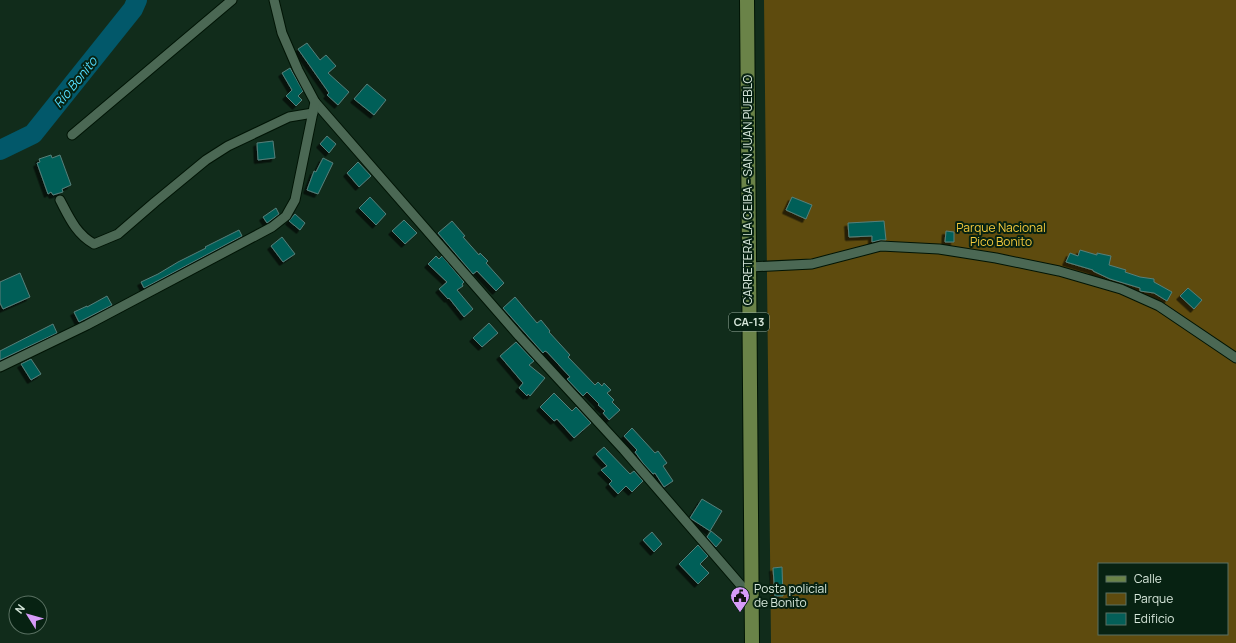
<svg xmlns="http://www.w3.org/2000/svg" width="1236" height="643" font-family="Manrope,sans-serif">
	<style>
		.green { fill: #5e4b0e; fill-rule: evenodd }
		.lines { fill: none; stroke-linecap: round; stroke-linejoin: round }
		.river { stroke: #02586a; stroke-width: 20 }
		.building { fill: #045f58; stroke: #567f7a; filter: url(#shadow) }
		.minor-casing { stroke: #001405; stroke-width: 11 }
		.primary-casing { stroke: #001405; stroke-width: 16 }
		.minor { stroke: #4b6854; stroke-width: 9 }
		.primary { stroke: #6a8348; stroke-width: 14 }
		.labels { text-anchor: middle; stroke-width: 4; stroke-linejoin: round; paint-order: stroke }
		.shield { fill: #072212; stroke: #99ac9f; stroke-width: 1 }
		.shield-label { font-size: 11px; font-weight: bold; fill: #d7e7db }
		.street-label { font-size: 12px; fill: #d7e7db; stroke: #072212 }
		.park-label { font-size: 12px; fill: #f4c93c; stroke: #072212 }
		.poi-label { font-size: 12px; fill: #d7e7db; stroke: #072212; text-anchor: start }
		.water-label { font-size: 13px; font-style: italic; fill: #53dbfd; stroke: #072212 }
	</style>
	<defs>
		<filter id="shadow"><feDropShadow dx="-3.5" dy="3.5" stdDeviation="0" flood-color="#0009"/></filter>
	</defs>
	<rect width="100%" height="100%" fill="#112c1b"/>
	<!-- green -->
	<path class="green" d="M 764,0 L 1236,0 L 1236,643 L 771,643 ZM 1099,564 L 1227,564 L 1227,634 L 1099,634 Z"/>
	<g class="lines">
		<!-- river -->
		<polyline class="river" points="0,150 33,134 133,9 137,0"/>
	</g>
	<!-- building -->
	<g class="building">
		<polygon points="307,43 320,60 326,55 336,66 328,73 349,92 338,105 327,95 329,93 298,49"/>
		<polygon points="290,68 303,91 298,96 302,100 296,106 286,96 292,90 282,73"/>
		<polygon points="367,84 386,100 374,115 354,99"/>
		<polygon points="327,136 336,144 329,153 320,144"/>
		<polygon points="273,141 275,158 258,160 257,143"/>
		<polygon points="51,155 52,158 60,155 71,185 62,189 63,192 53,195 51,192 48,194 37,163 40,162 39,159"/>
		<polygon points="323,158 333,163 318,194 307,190 314,171 316,172"/>
		<polygon points="358,162 371,176 359,187 347,173"/>
		<polygon points="370,197 386,214 376,225 359,208"/>
		<polygon points="792,197 812,205 806,219 786,210"/>
		<polygon points="276,208 279,214 267,223 263,217"/>
		<polygon points="295,214 305,223 300,230 289,221"/>
		<polygon points="404,220 417,233 405,244 392,231"/>
		<polygon points="452,221 465,236 463,237 479,255 480,253 488,261 486,263 504,283 496,291 477,271 473,274 438,233"/>
		<polygon points="884,221 886,240 880,240 872,242 872,236 849,237 848,223"/>
		<polygon points="239,230 242,236 144,288 141,282 158,274 178,262 206,248 205,247"/>
		<polygon points="946,231 954,232 954,242 945,242"/>
		<polygon points="282,237 295,254 283,262 271,246"/>
		<polygon points="1080,250 1097,255 1097,253 1111,256 1109,265 1126,270 1125,272 1140,277 1154,279 1154,282 1172,292 1167,301 1154,293 1140,291 1140,288 1110,279 1093,271 1093,270 1066,262 1070,253 1078,256"/>
		<polygon points="436,256 439,259 442,256 464,282 462,284 463,286 457,290 473,309 464,317 449,298 448,299 439,289 447,282 428,264"/>
		<polygon points="20,273 30,297 3,309 0,303 0,282"/>
		<polygon points="1188,288 1202,300 1194,309 1180,296"/>
		<polygon points="107,296 112,305 79,322 74,312 87,306 87,307"/>
		<polygon points="515,297 537,323 541,320 550,331 549,332 570,355 568,357 595,385 598,382 602,386 604,383 611,390 607,393 614,400 612,402 620,410 609,420 603,413 605,411 598,405 599,404 587,392 583,396 567,379 570,377 547,352 545,351 543,353 503,308"/>
		<polygon points="489,323 498,333 482,347 473,338"/>
		<polygon points="53,324 57,333 0,360 0,351"/>
		<polygon points="516,342 534,361 529,365 545,378 530,396 528,394 527,396 519,388 523,383 500,356"/>
		<polygon points="31,359 41,374 31,380 21,364"/>
		<polygon points="554,393 572,411 576,407 591,423 574,438 557,419 554,421 540,407"/>
		<polygon points="632,428 655,453 658,451 667,463 663,466 673,481 664,487 655,473 653,474 643,463 635,452 637,450 624,436"/>
		<polygon points="604,447 630,474 634,471 643,481 632,492 626,486 618,494 609,484 612,481 601,470 607,466 596,454"/>
		<polygon points="702,499 722,511 710,531 690,518"/>
		<polygon points="711,531 722,540 716,547 707,537"/>
		<polygon points="652,532 662,544 654,552 643,540"/>
		<polygon points="698,545 708,556 700,564 709,573 698,584 679,564"/>
		<polygon points="782,567 783,596 775,596 773,568"/>
	</g>
	<g class="lines">
		<defs>
			<g id="minor">
				<polyline points="274,0 282,33 298,70 315,102 519,336 624,450 751,597"/>
				<polyline points="72,135 232,0"/>
				<path d="M 60,200 C 69,217 76,234 94,244 L 118,234 L 155,202 L 206,160 L 228,146 L 289,117 L 313,113"/>
				<polyline points="749,267 812,264 881,246 939,249 996,258 1059,271 1121,289 1159,306 1236,358"/>
				<polyline points="0,367 87,325 272,227 286,216 295,200 315,102"/>
			</g>
			<polyline id="primary" points="747,0 752,643"/>
		</defs>
		<!-- minor casing -->
		<use href="#minor" class="minor-casing"/>
		<!-- primary casing -->
		<use href="#primary" class="primary-casing"/>
		<!-- minor -->
		<use href="#minor" class="minor"/>
		<!-- primary -->
		<use href="#primary" class="primary"/>
	</g>
	<!-- icons -->
	<defs>
		<symbol id="civic-pin" viewBox="-11 -11 22 30"><path d="M0 17L-7.5 6A9.5 9.5 0 1 1 7.5 6Z" fill="#d79bf9" stroke="#072212"/><path d="M-.6-6.5H3V-4.5H.6V-3L4-1V1h2V6H-6V1h2V-1L-.6-3ZM-1.2 2.5V6h2.4V2.5Z" fill="#111"/></symbol>
	</defs>
	<g fill-rule="evenodd">
		<use href="#civic-pin" x="729" y="585" width="22" height="30"/>
	</g>
	<g class="labels">
		<!-- shield labels -->
		<rect class="shield" x="729" y="313" width="40" height="18" rx="3"/>
		<g class="shield-label">
			<text x="749" y="326">CA-13</text>
		</g>
		<!-- street labels -->
		<g class="street-label">
			<text transform="translate(748 190) rotate(-90)" y="4">CARRETERA LA CEIBA - SAN JUAN PUEBLO</text>
		</g>
		<!-- park labels -->
		<g class="park-label">
			<text x="1001" y="232">Parque Nacional<tspan x="1001" dy="14">Pico Bonito</tspan></text>
		</g>
		<!-- poi labels -->
		<g class="poi-label">
			<text x="754" y="593">Posta policial<tspan x="754" dy="14">de Bonito</tspan></text>
		</g>
		<!-- water labels -->
		<g class="water-label">
			<text transform="translate(75 82) rotate(-51)" y="5">Río Bonito</text>
		</g>
	</g>
	<!-- legend -->
	<rect x="1098" y="563" width="130" height="72" fill="#072212" stroke="#5a7162"/>
	<rect x="1106" y="576" width="20" height="6" fill="#6a8348" stroke="#5a7162"/>
	<text x="1134" y="583" font-size="12" fill="#d7e7db">Calle</text>
	<rect x="1106" y="593" width="20" height="12" fill="#5e4b0e" stroke="#5a7162"/>
	<text x="1134" y="603" font-size="12" fill="#d7e7db">Parque</text>
	<rect x="1106" y="613" width="20" height="12" fill="#045f58" stroke="#5a7162"/>
	<text x="1134" y="623" font-size="12" fill="#d7e7db">Edificio</text>
	<!-- north arrow -->
	<g transform="translate(28 615) rotate(307)"><circle r="19" fill="#072212" stroke="#5a7162"/>
	<path d="M0-3L7 15L0 10L-7 15Z" fill="#d79bf9"/>
	<text y="-6" font-size="11" font-weight="bold" text-anchor="middle" fill="#d7e7db">N</text>
	</g>
</svg>
